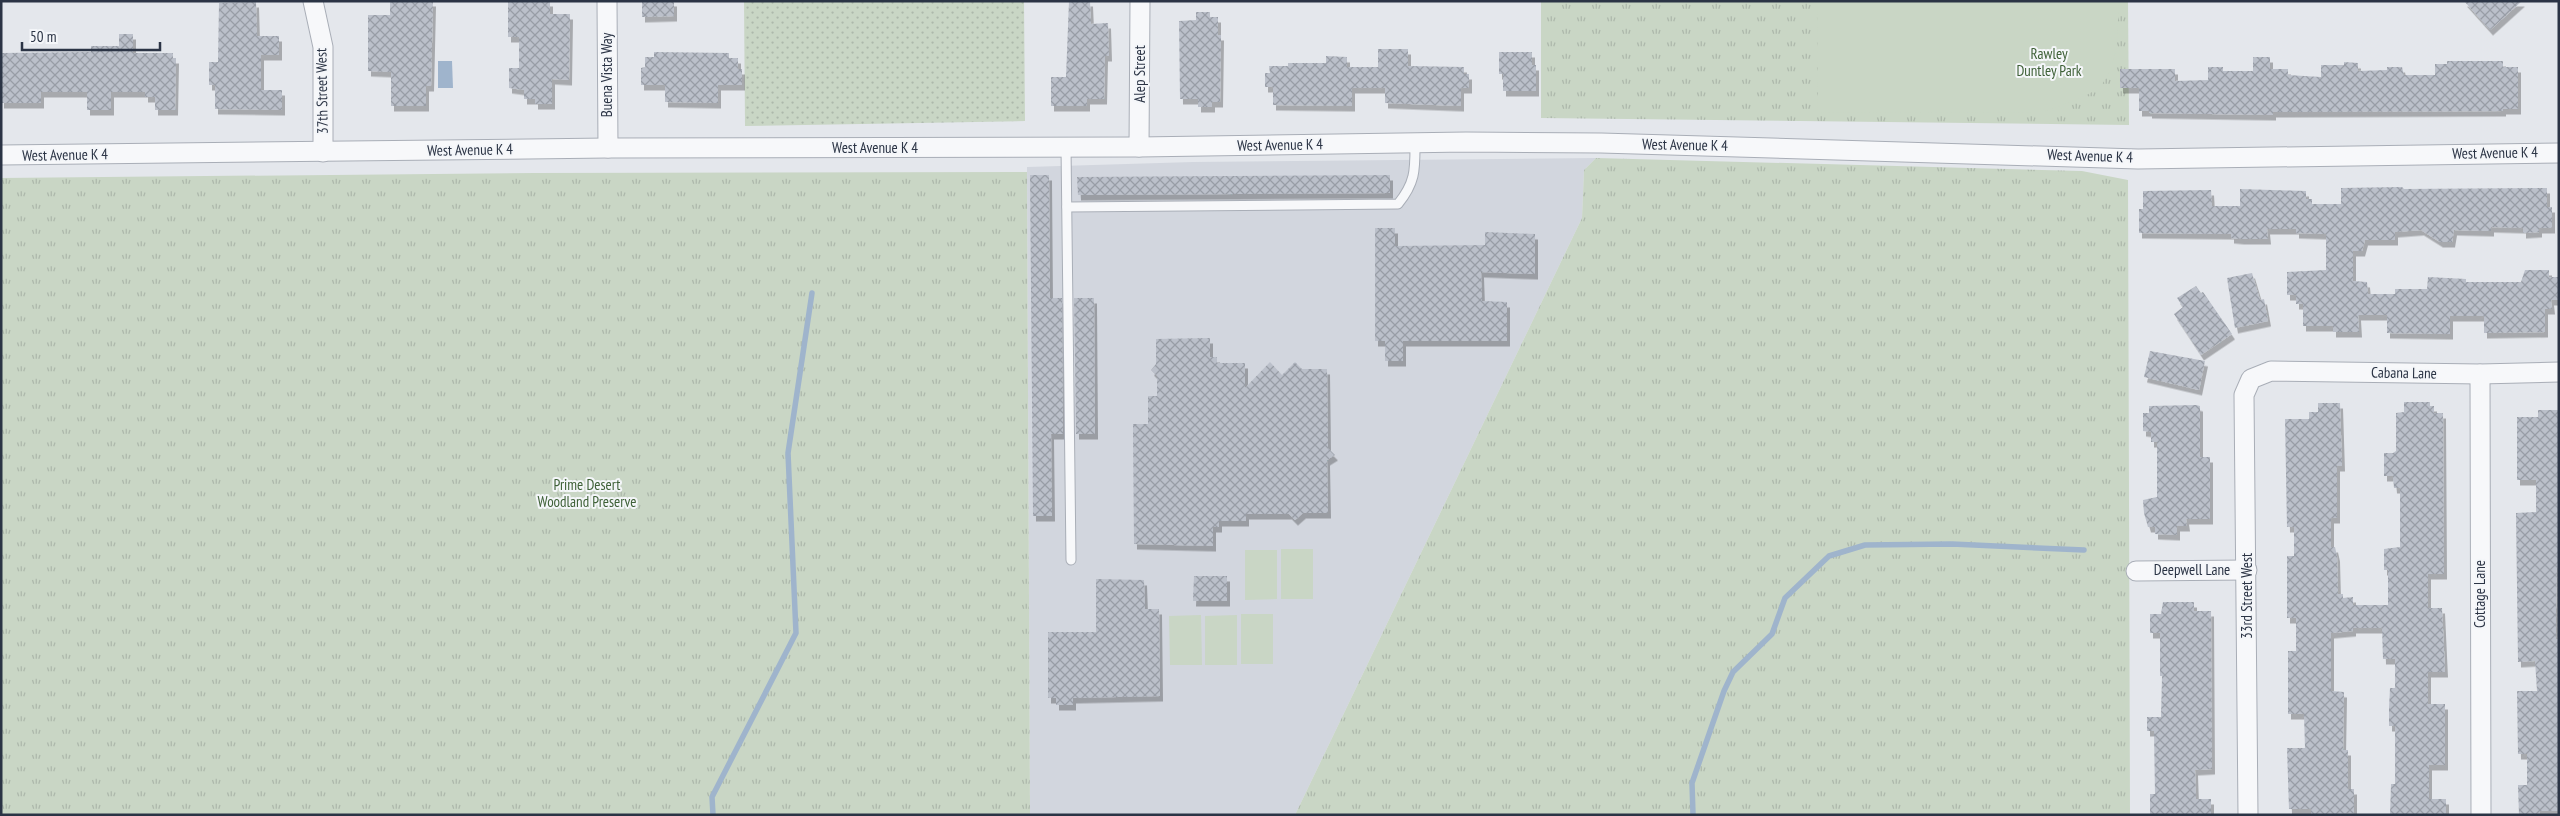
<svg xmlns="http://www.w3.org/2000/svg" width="2560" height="816" font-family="'PT Sans Narrow',sans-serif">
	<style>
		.built { fill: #d2d6de }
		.grass { fill: url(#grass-dots) }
		.park { fill: url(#park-tufts) }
		.pitch { fill: #c9d6c5 }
		.water { fill: #9fb4cc }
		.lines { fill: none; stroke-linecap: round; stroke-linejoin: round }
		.stream { stroke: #9fb4cc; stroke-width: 5.5 }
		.building { fill: url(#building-cross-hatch); filter: url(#shadow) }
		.lane-casing { stroke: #a9aeb7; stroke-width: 11 }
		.street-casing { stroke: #a9aeb7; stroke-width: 21 }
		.lane { stroke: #f7f8fa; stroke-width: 9 }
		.street { stroke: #f7f8fa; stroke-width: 19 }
		.labels { text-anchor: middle; stroke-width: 4; stroke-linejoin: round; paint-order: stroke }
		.park-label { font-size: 15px; fill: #3f6138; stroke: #f4f6f9 }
		.street-label { font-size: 15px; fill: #2b3445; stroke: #f4f6f9 }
	</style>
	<defs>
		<pattern id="grass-dots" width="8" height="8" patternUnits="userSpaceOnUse" patternTransform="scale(1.25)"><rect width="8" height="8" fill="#c9d6c5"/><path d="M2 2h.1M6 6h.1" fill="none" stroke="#adb8ab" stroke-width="1.8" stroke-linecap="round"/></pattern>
		<pattern id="park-tufts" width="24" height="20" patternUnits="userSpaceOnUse" patternTransform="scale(1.25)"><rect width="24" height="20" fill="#c9d6c5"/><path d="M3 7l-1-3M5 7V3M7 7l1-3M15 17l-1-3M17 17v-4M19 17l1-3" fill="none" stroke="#adb8ab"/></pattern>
		<pattern id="building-cross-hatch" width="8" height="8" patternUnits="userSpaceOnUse" patternTransform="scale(1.25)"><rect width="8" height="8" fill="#bbc0ca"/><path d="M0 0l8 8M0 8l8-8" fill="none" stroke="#989da6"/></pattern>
		<filter id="shadow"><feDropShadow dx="3" dy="5.5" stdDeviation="0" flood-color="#0004"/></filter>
	</defs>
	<rect width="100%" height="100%" fill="#e4e7ec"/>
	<!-- built -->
	<polygon class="built" points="1596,158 1584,170 1582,218 1295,815 1030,815 1027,167 1193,162"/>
	<!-- grass -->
	<polygon class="grass" points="744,1 1024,1 1025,121 745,126"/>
	<!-- park -->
	<g class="park">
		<polygon points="1541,1 2128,1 2129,125 1541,118"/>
		<polygon points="1596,158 2082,171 2128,180 2130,815 1295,815 1582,218 1584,170"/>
		<polygon points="1027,172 1030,815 1,815 1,178 534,173"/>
	</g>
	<!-- pitch -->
	<g class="pitch">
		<path d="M 1817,1 L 2118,1 C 2118,28 2120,61 2102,84 C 2091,97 2059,106 2043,112 L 1818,113 Z"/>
		<rect x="1281" y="549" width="32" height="50"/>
		<polygon points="1245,550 1277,550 1277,599 1245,600"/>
		<rect x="1241" y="614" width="32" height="50"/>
		<polygon points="1201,615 1202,665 1170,665 1169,616"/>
		<polygon points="1237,615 1237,665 1205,665 1205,616"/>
	</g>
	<!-- water -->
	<polygon class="water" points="438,61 452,61 453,88 438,88"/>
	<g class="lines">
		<!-- stream -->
		<g class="stream">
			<polyline points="713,815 712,797 796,633 788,453 812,293"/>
			<polyline points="1693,815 1692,783 1724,691 1733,672 1772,634 1785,598 1829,556 1865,545 1952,544 2084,550"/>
		</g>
	</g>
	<!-- building -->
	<g class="building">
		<polygon points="390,1 433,1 431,86 426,86 426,106 391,106 391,72 368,71 368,15 390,15"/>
		<polygon points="508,1 550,1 550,14 570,14 569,80 552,79 552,104 535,104 535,99 524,99 524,90 509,88 509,68 519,68 519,37 508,37"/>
		<polygon points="642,1 674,1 674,16 642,17"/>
		<polygon points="1069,1 1090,1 1091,24 1108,23 1109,56 1105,56 1104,99 1087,99 1087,106 1051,106 1051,77 1066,77"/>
		<polygon points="2464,1 2522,1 2490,30"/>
		<polygon points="256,2 257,36 279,36 279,55 261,55 261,90 282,90 282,110 215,109 215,85 209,85 209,62 218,62 219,3"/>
		<polygon points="1196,12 1210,12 1210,17 1218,17 1218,35 1221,35 1220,102 1212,102 1212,107 1198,107 1198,99 1180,99 1179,21 1196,20"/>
		<polygon points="119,34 133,34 133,53 173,53 173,58 176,58 175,110 155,110 155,97 145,97 145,92 111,92 111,110 87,110 87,92 41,92 41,103 1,103 1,53 91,52 91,46 119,46"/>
		<polygon points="1378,49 1408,49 1408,66 1464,67 1464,74 1469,74 1469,88 1461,88 1461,106 1385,103 1385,88 1352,88 1352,106 1273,105 1273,87 1265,87 1265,73 1270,73 1269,66 1288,66 1288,63 1326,63 1326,56 1347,57 1347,67 1378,67"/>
		<polygon points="654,52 729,53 729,58 738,58 738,69 742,69 742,85 718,85 718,103 665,102 665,85 641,85 641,68 645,67 645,57 654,57"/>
		<polygon points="1499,52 1532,52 1532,65 1536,65 1536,91 1503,91 1503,74 1499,74"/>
		<polygon points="2253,57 2270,57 2270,69 2288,69 2288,75 2321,77 2321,65 2344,65 2344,62 2358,63 2358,71 2387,70 2387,67 2402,67 2404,75 2435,75 2435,64 2447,64 2447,61 2503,61 2503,67 2518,67 2518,109 2503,109 2503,111 2273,112 2273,115 2149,113 2149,111 2139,111 2139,88 2120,88 2120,69 2175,69 2175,81 2208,80 2208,67 2223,67 2223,71 2253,71"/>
		<polygon points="1030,175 1049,175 1050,298 1062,298 1063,434 1051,434 1052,516 1033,516"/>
		<polygon points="1390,175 1390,193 1078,195 1077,177"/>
		<polygon points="2402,187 2404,189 2547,188 2547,207 2552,207 2552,228 2539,228 2539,232 2523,233 2523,228 2491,227 2491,231 2454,230 2452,242 2440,242 2421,230 2395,232 2395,240 2365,240 2362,251 2353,251 2353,281 2367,282 2368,294 2395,294 2395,289 2427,289 2428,277 2466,279 2466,282 2521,282 2525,270 2549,270 2549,277 2559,277 2559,300 2551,300 2552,309 2545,309 2545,332 2484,333 2484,316 2450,316 2450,334 2387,333 2387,315 2358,315 2359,332 2333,332 2333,326 2303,326 2303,304 2296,304 2296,295 2287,295 2287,272 2326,270 2326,234 2296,233 2296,229 2267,229 2268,239 2241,239 2231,238 2231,234 2139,233 2139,209 2143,209 2143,191 2211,190 2212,206 2240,206 2240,189 2306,191 2306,199 2312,199 2312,204 2341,204 2341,188"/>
		<polygon points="1375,228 1395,228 1395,246 1485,245 1485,232 1535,234 1535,274 1481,272 1482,301 1507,302 1507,341 1403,341 1403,361 1385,361 1385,341 1375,341"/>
		<polygon points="2252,273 2260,300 2264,299 2268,321 2235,328 2227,278"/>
		<polygon points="2196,286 2201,293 2203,292 2232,334 2201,355 2174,314 2183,307 2177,298"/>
		<polygon points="1074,298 1094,298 1095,434 1076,434"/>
		<polygon points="1210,338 1210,357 1217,357 1217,363 1245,363 1245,388 1270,362 1282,375 1295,362 1302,369 1327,369 1328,448 1335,455 1327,460 1328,513 1303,513 1295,520 1289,514 1246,514 1246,521 1219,521 1219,527 1213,527 1213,546 1134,544 1133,424 1148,424 1148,396 1157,396 1157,376 1151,370 1156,364 1156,339"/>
		<polygon points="2150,351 2205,361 2199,390 2144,377"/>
		<polygon points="2404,402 2430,402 2430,406 2434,406 2434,413 2443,413 2444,574 2428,574 2428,608 2442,608 2445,672 2428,672 2428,704 2445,704 2445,765 2429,765 2429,799 2446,799 2446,815 2390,815 2391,784 2395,784 2395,726 2389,726 2389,708 2390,688 2395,688 2395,659 2383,659 2382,628 2353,628 2353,631 2331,633 2331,691 2344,692 2343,750 2348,750 2348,789 2354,789 2354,813 2311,815 2311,809 2289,809 2287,748 2305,748 2304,714 2288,714 2288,651 2296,651 2296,618 2287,618 2287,556 2294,556 2294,527 2287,527 2285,419 2309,419 2309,412 2318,412 2318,403 2340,403 2342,466 2337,466 2337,518 2331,518 2331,547 2335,547 2337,556 2338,594 2343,594 2343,598 2353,597 2353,605 2388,605 2388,570 2384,570 2384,549 2400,547 2400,488 2394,488 2393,476 2384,476 2384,453 2393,453 2396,451 2396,413 2404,412"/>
		<polygon points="2196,405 2200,406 2200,457 2210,457 2210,519 2186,519 2187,526 2177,526 2177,535 2155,534 2155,527 2148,527 2144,513 2143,500 2157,497 2157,442 2151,442 2151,432 2143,431 2143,413 2149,413 2149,406"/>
		<polygon points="2538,410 2559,410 2559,567 2557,567 2556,609 2556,640 2559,639 2559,798 2557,811 2540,811 2540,815 2519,815 2518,785 2527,785 2527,754 2518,754 2517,691 2537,691 2535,661 2518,662 2516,513 2536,512 2536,480 2517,480 2517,417 2538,417"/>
		<polygon points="1194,576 1227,576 1227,601 1193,601"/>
		<polygon points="1096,579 1144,580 1145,609 1159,609 1160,696 1073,698 1073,705 1056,705 1056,698 1048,698 1048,632 1096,632"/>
		<polygon points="2163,602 2194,602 2194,611 2211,611 2212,769 2195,770 2196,799 2211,799 2211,815 2150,815 2150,794 2155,794 2154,731 2147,731 2147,717 2161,717 2162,676 2160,676 2160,633 2150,633 2150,614 2161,614"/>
	</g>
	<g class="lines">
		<defs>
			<g id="lane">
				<polyline points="1066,147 1071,560"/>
				<path d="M 1067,207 L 1398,204 C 1416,182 1415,169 1415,142"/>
			</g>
			<g id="street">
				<polyline points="313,1 323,47 323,152"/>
				<polyline points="607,1 608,148"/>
				<polyline points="1139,147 1140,1"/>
				<polyline points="1,155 608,148 1139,147 1466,142 1601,143 2138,159 2559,153"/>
				<polyline points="2480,374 2481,815"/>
				<polyline points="2136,571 2247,570"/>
				<polyline points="2248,815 2244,395 2251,379 2271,371 2480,374 2559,372"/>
			</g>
		</defs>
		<!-- lane casing -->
		<use href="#lane" class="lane-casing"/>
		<!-- street casing -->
		<use href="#street" class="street-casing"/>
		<!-- lane -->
		<use href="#lane" class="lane"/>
		<!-- street -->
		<use href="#street" class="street"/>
	</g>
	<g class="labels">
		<!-- park labels -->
		<g class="park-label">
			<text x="2049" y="59">Rawley<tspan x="2049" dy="17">Duntley Park</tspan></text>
			<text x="587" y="490">Prime Desert<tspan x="587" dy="17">Woodland Preserve</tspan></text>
		</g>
		<!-- street labels -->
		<g class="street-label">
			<text transform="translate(1140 74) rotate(-90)" y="5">Alep Street</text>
			<text transform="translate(607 75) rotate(-90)" y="5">Buena Vista Way</text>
			<text transform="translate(322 91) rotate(-91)" y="5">37th Street West</text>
			<text transform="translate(1280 145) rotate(-1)" y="5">West Avenue K 4</text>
			<text transform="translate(1685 145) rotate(1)" y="5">West Avenue K 4</text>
			<text x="875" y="153">West Avenue K 4</text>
			<text transform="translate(470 150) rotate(-1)" y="5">West Avenue K 4</text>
			<text transform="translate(2495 153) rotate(-1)" y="5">West Avenue K 4</text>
			<text transform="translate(65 155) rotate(-1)" y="5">West Avenue K 4</text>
			<text transform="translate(2090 156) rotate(2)" y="5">West Avenue K 4</text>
			<text transform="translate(2404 373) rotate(1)" y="5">Cabana Lane</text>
			<text x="2192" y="575">Deepwell Lane</text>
			<text transform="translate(2480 594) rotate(-90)" y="5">Cottage Lane</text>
			<text transform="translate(2247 596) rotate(-90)" y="5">33rd Street West</text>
		</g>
	</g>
	<!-- border -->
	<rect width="2560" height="816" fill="none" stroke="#2b3445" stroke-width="5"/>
	<!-- scale -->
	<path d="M22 42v8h138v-8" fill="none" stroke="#2b3445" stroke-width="2.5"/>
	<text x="30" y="42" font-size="15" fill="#2b3445" stroke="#f4f6f9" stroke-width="4" paint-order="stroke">50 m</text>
</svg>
